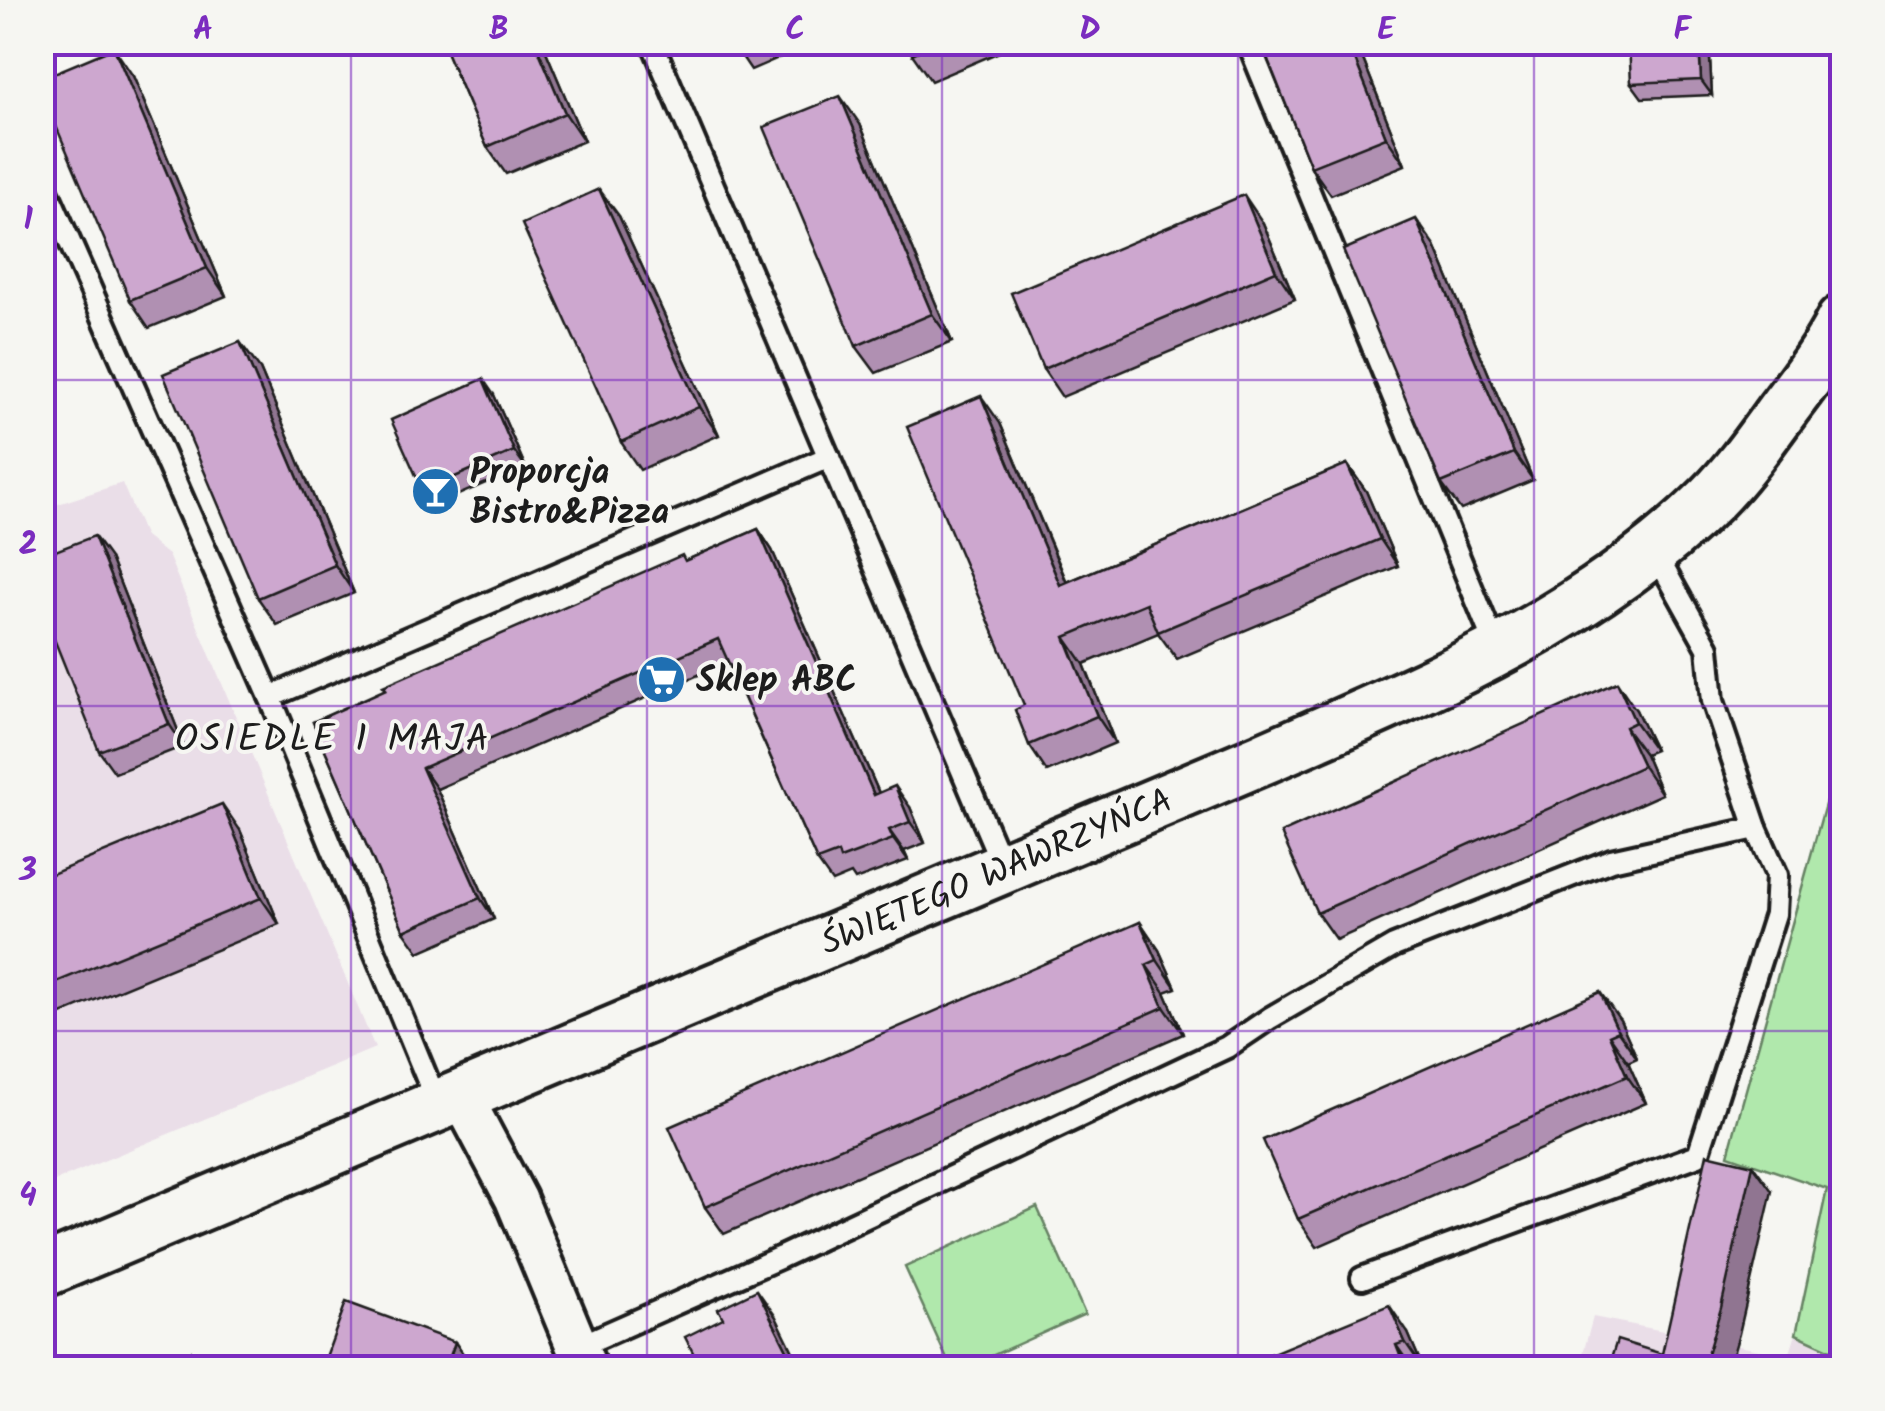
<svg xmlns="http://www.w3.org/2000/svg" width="1885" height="1411" font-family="Kalam,sans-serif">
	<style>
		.built { fill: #eadee8 }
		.green { fill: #b0e8ac; stroke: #668264; stroke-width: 2.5 }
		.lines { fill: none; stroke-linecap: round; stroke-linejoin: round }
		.service-casing { stroke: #1c1c1c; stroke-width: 28 }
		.minor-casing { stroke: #1c1c1c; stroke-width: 48 }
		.tertiary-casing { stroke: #1c1c1c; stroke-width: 58 }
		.service { stroke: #f6f6f2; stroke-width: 20 }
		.minor { stroke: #f6f6f2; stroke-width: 40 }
		.tertiary { stroke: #f6f6f2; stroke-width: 50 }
		.wall { fill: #b090b2; stroke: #1c1c1c; stroke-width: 2.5 }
		.shaded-wall { fill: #907591; stroke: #1c1c1c; stroke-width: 2.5 }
		.building { fill: #cda7cf; stroke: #1c1c1c; stroke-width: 2.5 }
		.grid { fill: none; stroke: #7b2cbf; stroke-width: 2.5; stroke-opacity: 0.55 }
		.labels { text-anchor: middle; stroke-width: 8; stroke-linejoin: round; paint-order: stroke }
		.poi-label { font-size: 35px; font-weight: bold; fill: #1c1c1c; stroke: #f6f6f2; text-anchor: start }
		.street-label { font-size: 35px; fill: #1c1c1c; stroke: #f6f6f2 }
		.neighbourhood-label { font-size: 38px; letter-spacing: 2.5px; fill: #1c1c1c; stroke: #f6f6f2 }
		.neatline { fill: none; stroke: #7b2cbf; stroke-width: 4 }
		.grid-label { font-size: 32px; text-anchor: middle; font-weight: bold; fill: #7b2cbf }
	</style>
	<rect width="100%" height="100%" fill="#f6f6f2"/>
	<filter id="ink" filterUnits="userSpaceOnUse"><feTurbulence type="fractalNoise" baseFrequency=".01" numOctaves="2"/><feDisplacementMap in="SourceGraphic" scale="20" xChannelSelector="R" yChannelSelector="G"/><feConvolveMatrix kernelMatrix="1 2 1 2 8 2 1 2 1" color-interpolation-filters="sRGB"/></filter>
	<g filter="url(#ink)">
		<!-- built -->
		<g class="built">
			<polygon points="122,483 145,537 168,555 375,1048 43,1186 43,509"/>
			<polygon points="1593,1317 1789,1356 1796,1334 1842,1355 1842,1368 1579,1368"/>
		</g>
		<!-- green -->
		<g class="green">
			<polygon points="1842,743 1842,1355 1796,1334 1827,1189 1728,1155"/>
			<polygon points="1037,1207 1085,1314 965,1368 951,1368 905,1267"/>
		</g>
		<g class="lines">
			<defs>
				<g id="service">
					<polyline points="652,42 1004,869"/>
					<polyline points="1248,42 1497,650"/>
					<polyline points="42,68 103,42"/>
					<polyline points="42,179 270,697 438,1105"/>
					<polyline points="270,697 829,457"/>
					<polyline points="1362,1278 1698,1155 1775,914 1777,875 1756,828"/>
					<polyline points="575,1348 781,1257 1227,1047 1270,1018 1394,946 1611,860 1756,828 1713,701 1708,648 1654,551"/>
				</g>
				<polyline id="minor" points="462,1097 516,1199 586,1368"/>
				<g id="tertiary">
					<path id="s1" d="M 42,1272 L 1262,759 C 1420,690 1588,622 1712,498 C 1738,472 1761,439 1783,409 C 1804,381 1826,353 1842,321"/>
				</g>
			</defs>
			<!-- service casing -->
			<use href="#service" class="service-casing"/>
			<!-- minor casing -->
			<use href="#minor" class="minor-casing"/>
			<!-- tertiary casing -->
			<use href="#tertiary" class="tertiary-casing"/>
			<!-- service -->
			<use href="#service" class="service"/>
			<!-- minor -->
			<use href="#minor" class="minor"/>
			<!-- tertiary -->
			<use href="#tertiary" class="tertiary"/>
		</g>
		<!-- wall -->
		<g class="wall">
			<polygon points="442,42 542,42 584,141 506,174 487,147"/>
			<polygon points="732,42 815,42 751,70"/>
			<polygon points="907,42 1023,42 931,81 912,54"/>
			<polygon points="1261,42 1356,42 1405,165 1331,195 1311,167"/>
			<polygon points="1709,42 1712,95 1642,98 1631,83"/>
			<polygon points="133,76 226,296 149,328 130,300"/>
			<polygon points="860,124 952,342 876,373 856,346"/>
			<polygon points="619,216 719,435 640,470 621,442"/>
			<polygon points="1263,223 1295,299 1062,397 1043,369"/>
			<polygon points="1435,246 1533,480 1461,510 1441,483"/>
			<polygon points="260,369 354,593 277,625 258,598"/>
			<polygon points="494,395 525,466 433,506 423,491"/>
			<polygon points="1000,423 1067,582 1347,464 1366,491 1398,566 1177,659 1158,633 1084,664 1115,743 1047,772 1029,745"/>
			<polygon points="758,529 772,550 879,793 910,807 925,843 904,851 908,860 855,880 851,874 832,882 817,861 728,662 437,789 494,919 419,952 404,931 313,722"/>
			<polygon points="110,558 184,746 115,773 99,751"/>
			<polygon points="1636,710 1655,750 1645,754 1662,794 1336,940 1317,913"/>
			<polygon points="240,830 279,924 42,1022 42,878"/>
			<polygon points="1140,922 1159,950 1176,988 1165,992 1183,1034 724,1234 705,1207"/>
			<polygon points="1620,1020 1637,1058 1628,1062 1646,1103 1317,1247 1298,1219"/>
			<polygon points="1408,1333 1423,1368 1236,1368"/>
		</g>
		<!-- shaded-wall -->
		<g class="shaded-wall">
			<polygon points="535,42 542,42 584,141 565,113"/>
			<polygon points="1348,42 1356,42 1405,165 1386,137"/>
			<polygon points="1699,42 1709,42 1712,95 1701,80"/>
			<polygon points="114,48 133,76 226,296 207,268"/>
			<polygon points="840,96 860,124 952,342 932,314"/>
			<polygon points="599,189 619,216 719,435 699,407"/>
			<polygon points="1244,195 1263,223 1295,299 1276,271"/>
			<polygon points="1416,219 1435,246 1533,480 1514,453"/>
			<polygon points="240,342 260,369 354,593 335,565"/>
			<polygon points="483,379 494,395 525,466 514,451"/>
			<polygon points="981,396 1000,423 1079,612 1060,585"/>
			<polygon points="1347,464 1366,491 1398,566 1380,539"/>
			<polygon points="758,529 772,550 889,816 874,795"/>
			<polygon points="94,536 110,558 184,746 169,724"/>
			<polygon points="1065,637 1084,664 1115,743 1097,716"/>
			<polygon points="1617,682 1636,710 1655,750 1635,722"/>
			<polygon points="1625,727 1645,754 1662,794 1643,766"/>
			<polygon points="422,768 437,789 494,919 480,898"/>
			<polygon points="895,786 910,807 925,843 910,822"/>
			<polygon points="222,804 240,830 279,924 261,898"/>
			<polygon points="889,830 904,851 908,860 893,839"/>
			<polygon points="1140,922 1159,950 1176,988 1157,960"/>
			<polygon points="1146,965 1165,992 1183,1034 1164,1007"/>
			<polygon points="1600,992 1620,1020 1637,1058 1618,1031"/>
			<polygon points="1609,1035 1628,1062 1646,1103 1627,1076"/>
			<polygon points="1753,1165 1772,1191 1739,1334 1729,1368 1703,1368"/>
			<polygon points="757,1290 776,1317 801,1368 796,1368"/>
			<polygon points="1389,1305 1408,1333 1423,1368 1405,1342"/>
			<polygon points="455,1342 466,1358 462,1368 446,1368"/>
			<polygon points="1396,1345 1412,1368 1405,1368"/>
		</g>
		<!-- building -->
		<g class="building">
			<polygon points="442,42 535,42 565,113 487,147"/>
			<polygon points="907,42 938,42 912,54"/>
			<polygon points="1261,42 1348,42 1386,137 1311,167"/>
			<polygon points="1629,42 1699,42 1701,80 1631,83"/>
			<polygon points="114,48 207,268 130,300 42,93 42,78"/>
			<polygon points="840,96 932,314 856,346 764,127"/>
			<polygon points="599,189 699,407 621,442 522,224"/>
			<polygon points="1244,195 1276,271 1043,369 1011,293"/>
			<polygon points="1416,219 1514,453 1441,483 1343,250"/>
			<polygon points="240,342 335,565 258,598 163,374"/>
			<polygon points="483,379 514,451 423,491 391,420"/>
			<polygon points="981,396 1060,585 1347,464 1380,539 1158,632 1146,603 1065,637 1097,716 1029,745 1015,710 1024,705 907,427"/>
			<polygon points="758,529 874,795 895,786 910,822 889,830 893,839 840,859 838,853 817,861 718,639 422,768 480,898 404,931 313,722 386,689 383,686 682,555 685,561"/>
			<polygon points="94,536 169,724 99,751 42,609 42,556"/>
			<polygon points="1617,682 1635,722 1625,727 1643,766 1317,913 1281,833"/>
			<polygon points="222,804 261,898 42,988 42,878"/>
			<polygon points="1140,922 1157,960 1146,965 1164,1007 705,1207 669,1127"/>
			<polygon points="1600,992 1618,1031 1609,1035 1627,1076 1298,1219 1263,1140"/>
			<polygon points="1707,1154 1753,1165 1721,1308 1703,1368 1608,1368 1617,1340 1662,1354"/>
			<polygon points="757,1290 796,1368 701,1368 685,1337 723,1318 718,1309"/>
			<polygon points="346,1302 455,1342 446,1368 322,1368"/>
			<polygon points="1389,1305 1405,1342 1396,1345 1405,1368 1236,1368"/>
			<polygon points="191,1351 198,1368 148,1368"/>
		</g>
	</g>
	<!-- grid -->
	<path class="grid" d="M 351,42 L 351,1368M 647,42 L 647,1368M 942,42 L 942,1368M 1238,42 L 1238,1368M 1534,42 L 1534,1368M 42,380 L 1842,380M 42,706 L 1842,706M 42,1031 L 1842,1031"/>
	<!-- icons -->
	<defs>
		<symbol id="bar-disc" viewBox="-11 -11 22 22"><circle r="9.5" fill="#1f6fb2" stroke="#f6f6f2"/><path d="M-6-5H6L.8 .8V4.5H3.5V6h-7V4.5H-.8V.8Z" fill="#fff"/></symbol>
		<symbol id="supermarket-disc" viewBox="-11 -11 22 22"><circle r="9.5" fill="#1f6fb2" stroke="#f6f6f2"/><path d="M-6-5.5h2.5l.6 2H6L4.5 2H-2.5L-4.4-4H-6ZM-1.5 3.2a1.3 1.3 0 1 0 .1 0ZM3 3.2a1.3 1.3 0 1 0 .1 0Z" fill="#fff"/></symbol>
	</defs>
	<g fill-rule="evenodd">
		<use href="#bar-disc" x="408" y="464" width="55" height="55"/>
		<use href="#supermarket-disc" x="634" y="652" width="55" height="55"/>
	</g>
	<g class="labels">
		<!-- poi labels -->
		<g class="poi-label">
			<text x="470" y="483">Proporcja<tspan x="470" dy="40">Bistro&amp;Pizza</tspan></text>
			<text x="696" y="691">Sklep ABC</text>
		</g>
		<!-- street labels -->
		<g class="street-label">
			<text dy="12" stroke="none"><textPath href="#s1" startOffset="1035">ŚWIĘTEGO WAWRZYŃCA</textPath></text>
		</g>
		<!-- neighbourhood labels -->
		<g class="neighbourhood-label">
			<text x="333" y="751">OSIEDLE 1 MAJA</text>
		</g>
	</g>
	<!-- margin -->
	<rect width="1885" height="1411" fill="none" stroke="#f6f6f2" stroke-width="110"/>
	<rect x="55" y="55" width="1775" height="1301" class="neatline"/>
	<g class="grid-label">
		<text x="203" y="39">A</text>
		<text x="499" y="39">B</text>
		<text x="795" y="39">C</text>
		<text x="1090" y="39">D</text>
		<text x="1386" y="39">E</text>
		<text x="1682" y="39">F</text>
		<text x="28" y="229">1</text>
		<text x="28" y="554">2</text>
		<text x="28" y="880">3</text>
		<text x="28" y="1205">4</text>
	</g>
</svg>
